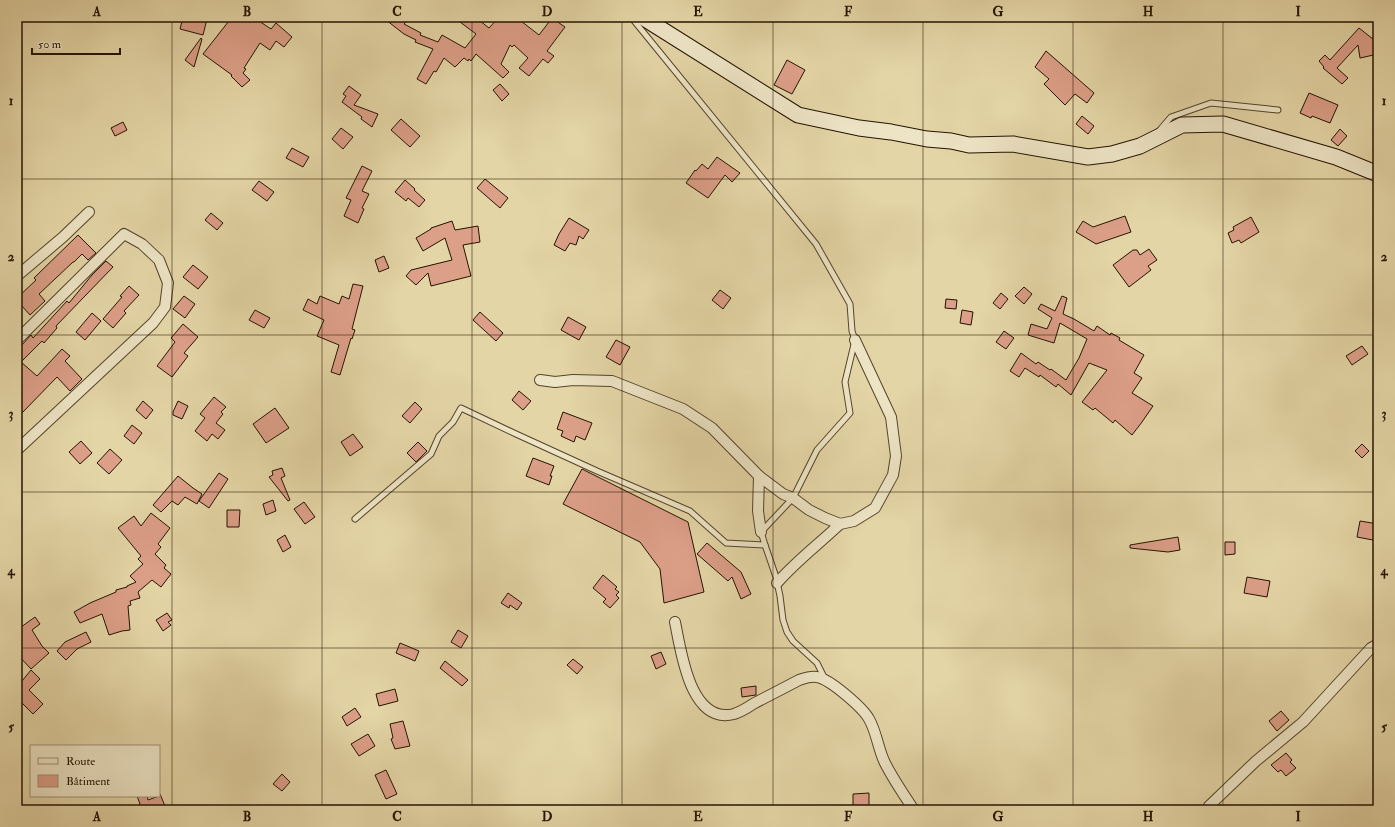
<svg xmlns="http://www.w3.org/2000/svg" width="1395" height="827" font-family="'IM FELL Double Pica',serif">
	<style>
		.building { fill: #dc9f88; stroke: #241300 }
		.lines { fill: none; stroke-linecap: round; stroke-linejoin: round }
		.lane-casing { stroke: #54442a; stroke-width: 7 }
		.street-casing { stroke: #54442a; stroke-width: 12 }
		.secondary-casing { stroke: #241300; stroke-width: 17 }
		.lane { stroke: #ede4c5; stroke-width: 5 }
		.street { stroke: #ede4c5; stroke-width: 10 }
		.secondary { stroke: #ede4c5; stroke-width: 15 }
		.grid { fill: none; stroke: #241300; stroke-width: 1; stroke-opacity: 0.55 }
		.neatline { fill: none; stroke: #241300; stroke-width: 1.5 }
		.grid-label { font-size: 13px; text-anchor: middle; font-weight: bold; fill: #241300 }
	</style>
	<rect width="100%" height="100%" fill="#e4d5a6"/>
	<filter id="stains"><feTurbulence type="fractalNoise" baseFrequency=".005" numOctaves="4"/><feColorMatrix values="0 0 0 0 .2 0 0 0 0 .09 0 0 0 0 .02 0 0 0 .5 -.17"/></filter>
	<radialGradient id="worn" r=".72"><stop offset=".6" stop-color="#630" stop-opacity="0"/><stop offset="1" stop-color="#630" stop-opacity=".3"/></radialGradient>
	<!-- building -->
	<g class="building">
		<polygon points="183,17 200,17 207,19 203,35 180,29"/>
		<polygon points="232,17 253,17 271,29 276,23 292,37 284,47 276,41 270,50 260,43 244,68 246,69 243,73 250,80 242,87 231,76 232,75 203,54"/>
		<polygon points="386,17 402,17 407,21 404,24 421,33 420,35 438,42 442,35 465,48 476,34 460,22 464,17 475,17 489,28 499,17 524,17 521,21 539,35 552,18 565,27 547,51 554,56 548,63 543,59 529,76 519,68 528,58 514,45 512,47 510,45 501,64 509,72 503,78 476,54 471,61 469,59 468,61 464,58 455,67 444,58 436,72 434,71 426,84 417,79 433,49 415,42 416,40 404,34 386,20"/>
		<polygon points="1359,28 1378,43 1378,54 1360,58 1358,45 1337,68 1348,78 1342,84 1323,68 1324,67 1319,61 1325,55 1330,60"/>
		<polygon points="201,38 202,39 194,67 185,60"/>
		<polygon points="1046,51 1094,93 1087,103 1075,94 1065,105 1044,84 1049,79 1035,67"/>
		<polygon points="787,60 805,70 792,94 774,85"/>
		<polygon points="500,84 509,94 502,101 493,90"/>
		<polygon points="349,86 361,95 354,105 378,114 372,127 361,119 362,117 342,102 346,96 343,94"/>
		<polygon points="1309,93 1338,105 1330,123 1312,116 1311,118 1300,113"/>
		<polygon points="1082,116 1094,126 1088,134 1076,124"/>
		<polygon points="401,119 420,136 410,147 391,130"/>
		<polygon points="123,122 127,130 115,136 111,128"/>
		<polygon points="341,128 353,137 343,149 332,139"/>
		<polygon points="1340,129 1347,136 1338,146 1331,140"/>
		<polygon points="292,148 309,157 303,167 286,158"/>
		<polygon points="717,157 740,173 732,182 725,175 708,198 686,183 695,170 696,171 702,164 708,169"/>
		<polygon points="362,166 372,171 362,191 369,194 362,208 364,209 358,223 344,216 351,200 346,198"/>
		<polygon points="485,179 508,198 500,208 477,188"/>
		<polygon points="405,180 415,189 414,190 425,200 419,207 408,198 406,201 395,192"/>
		<polygon points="259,181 274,192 267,201 252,190"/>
		<polygon points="211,213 223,223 217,230 205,220"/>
		<polygon points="1125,216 1131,232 1096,244 1076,232 1083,221 1093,227"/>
		<polygon points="1251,217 1259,232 1241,243 1239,240 1232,243 1228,233 1234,230 1233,227"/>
		<polygon points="569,218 589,230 583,239 579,236 576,245 570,243 565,251 554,245 559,234"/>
		<polygon points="452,221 455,230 478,226 480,242 463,245 471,276 431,286 428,273 416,285 406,276 411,270 452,260 445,238 423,251 416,238 431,229 431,228"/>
		<polygon points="78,235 96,253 88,260 82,254 74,262 73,262 39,294 45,301 30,315 22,306 17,310 17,298 36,280 34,278"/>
		<polygon points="1149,249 1157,260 1148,266 1151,270 1129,287 1113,265 1133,250 1137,250 1140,255"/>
		<polygon points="384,256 389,268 379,272 375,260"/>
		<polygon points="106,261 113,267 56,326 57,328 44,343 42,341 21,362 37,376 62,349 70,356 65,361 82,379 70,391 57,377 22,413 17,408 17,347 22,345 31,335 33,338 67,301 69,303 92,275"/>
		<polygon points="193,265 208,277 198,289 183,277"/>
		<polygon points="353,284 363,286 352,329 355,330 352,339 351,338 340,375 331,372 339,345 317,336 324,320 303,310 308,299 317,304 320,296 339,304 342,296 349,299"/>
		<polygon points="129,286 139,295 124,311 126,313 113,328 103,319 122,297 120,296"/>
		<polygon points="1024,287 1032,294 1024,304 1015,296"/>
		<polygon points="720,290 731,298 723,309 712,300"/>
		<polygon points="1001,293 1008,299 1000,309 993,303"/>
		<polygon points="184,296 195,304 185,318 173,309"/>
		<polygon points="1062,296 1067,298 1063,314 1074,319 1094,331 1097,326 1110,335 1111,333 1120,338 1119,340 1144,355 1134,373 1142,378 1132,393 1153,406 1142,422 1132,435 1115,420 1113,423 1095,408 1093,410 1082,402 1107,370 1089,363 1071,395 1058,384 1056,387 1040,375 1039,377 1025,368 1019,377 1010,371 1021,353 1036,364 1038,362 1050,370 1051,369 1066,380 1079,358 1087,339 1060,323 1054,343 1028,335 1031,324 1047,329 1052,318 1038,309 1041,304 1055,311"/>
		<polygon points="946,299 957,300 956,309 945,308"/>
		<polygon points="255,310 270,318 264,328 249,320"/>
		<polygon points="962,310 973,312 971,325 960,323"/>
		<polygon points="480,312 503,333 496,341 473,320"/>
		<polygon points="92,313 101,321 85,340 76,332"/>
		<polygon points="568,317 586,327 579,340 561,330"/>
		<polygon points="183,324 198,337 184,353 188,356 172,377 157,366 175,342 171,338"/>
		<polygon points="1004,331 1014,338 1006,349 996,342"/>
		<polygon points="616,340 630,347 620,365 606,357"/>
		<polygon points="1362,346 1368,354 1352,365 1346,356"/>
		<polygon points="519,391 531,401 523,410 512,400"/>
		<polygon points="214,397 226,407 221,412 223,414 216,423 225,430 218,439 212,434 207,441 195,431 205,418 200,414"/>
		<polygon points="143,401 153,410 146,419 136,410"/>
		<polygon points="178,401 188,406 182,419 173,415 173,412"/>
		<polygon points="415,402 422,409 410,423 402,416"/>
		<polygon points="275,408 289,428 266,443 253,424"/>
		<polygon points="563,412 592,423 585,440 576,436 574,442 561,436 563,431 557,429"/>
		<polygon points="132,425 142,433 134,444 124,436"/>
		<polygon points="353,434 363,447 350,456 341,442"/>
		<polygon points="81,441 92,453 80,464 69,452"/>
		<polygon points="418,442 427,451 416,462 407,453"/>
		<polygon points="1362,444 1369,451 1362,458 1355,451"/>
		<polygon points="110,449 122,460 109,474 97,463"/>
		<polygon points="533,458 554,466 550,476 552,476 549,485 526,476"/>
		<polygon points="282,468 285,476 281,478 290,500 288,501 269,477 273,475 272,471"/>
		<polygon points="582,469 688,522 704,592 664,603 660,569 640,542 563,504"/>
		<polygon points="219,473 228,479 209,508 199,501"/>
		<polygon points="178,476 193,488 202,494 197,504 185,497 178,505 172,501 161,512 153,505"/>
		<polygon points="273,500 276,511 266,515 263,504"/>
		<polygon points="304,502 315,517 305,524 294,509"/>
		<polygon points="227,510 240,510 239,527 227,527"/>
		<polygon points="151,513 170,528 158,544 161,547 155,554 166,565 164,568 171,574 161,587 152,580 138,592 140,598 130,601 131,605 128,606 130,630 122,631 109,635 102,614 80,623 74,612 90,603 116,592 116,590 127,587 127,586 136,582 130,576 143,564 138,559 141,556 118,528 134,516 141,526"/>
		<polygon points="1360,521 1378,524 1378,541 1357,537"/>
		<polygon points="285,535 291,547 283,552 277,540"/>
		<polygon points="1178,537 1180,550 1168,552 1130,548 1130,545"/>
		<polygon points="1225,542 1235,542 1235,554 1225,555"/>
		<polygon points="707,543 741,572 751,594 741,599 732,577 728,581 697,554"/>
		<polygon points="603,575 617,587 615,589 619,592 616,595 619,598 610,608 603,602 606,599 593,588"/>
		<polygon points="1247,577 1270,581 1267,597 1244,593"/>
		<polygon points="508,593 522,603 517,610 510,605 509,608 501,603"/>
		<polygon points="167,613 172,620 168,622 171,625 163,631 156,620"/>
		<polygon points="35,617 40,624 32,630 42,646 49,653 31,669 17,654 17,630"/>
		<polygon points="458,630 468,636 461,648 451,642"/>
		<polygon points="86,632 91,642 77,649 66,660 57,651 65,642"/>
		<polygon points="400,643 419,651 415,661 396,653"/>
		<polygon points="661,652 666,664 656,669 651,656"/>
		<polygon points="573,659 583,667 577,674 567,665"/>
		<polygon points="445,661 468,680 462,686 440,668"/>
		<polygon points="31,670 40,679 29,690 43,704 33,714 17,698 17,687"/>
		<polygon points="756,686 756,695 742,697 741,688"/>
		<polygon points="395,689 398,701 379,706 376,694"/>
		<polygon points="355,708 361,717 347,726 342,717"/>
		<polygon points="1281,711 1289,720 1277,731 1269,721"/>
		<polygon points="403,721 410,746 395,749 391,739 393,738 390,724"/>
		<polygon points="368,734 375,746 359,756 351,744"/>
		<polygon points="1286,753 1292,760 1290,762 1296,768 1286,776 1281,770 1278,772 1271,765"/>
		<polygon points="386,770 397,794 386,799 375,775"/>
		<polygon points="282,774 290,782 282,791 273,784"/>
		<polygon points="869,793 869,810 853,810 853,794"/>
		<polygon points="160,794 165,806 156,810 134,810 140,804 137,796 147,796 148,800 159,796"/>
	</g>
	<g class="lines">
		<defs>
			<g id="lane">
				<polyline points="1159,131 1171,117 1211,103 1278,110"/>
				<polyline points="355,519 431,454 439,436 453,422 461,408 516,434 597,471 690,511 726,543 765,545 761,532 793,498 817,450 850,413 845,382 855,340 852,331 850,304 816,244 631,17"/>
				<polyline points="765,545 776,577 780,596 783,620 787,632 793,641 817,663 825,679"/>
			</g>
			<g id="street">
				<polyline points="17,276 63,237 89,212"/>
				<polyline points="17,340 124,234 142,244 159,260 168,283 165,307 153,323 17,450"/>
				<polyline points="540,380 555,382 573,380 612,381 683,409 712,428 759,476 758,511 761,532"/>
				<polyline points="759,476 783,494 793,498 809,510 825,518 840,524 854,521 875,508 893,475 896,456 891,417 855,340"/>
				<path d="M 777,583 C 796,561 819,544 840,524"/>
				<path d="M 675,622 C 681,651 690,725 734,714 C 740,712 747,708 753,704 C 768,696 784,688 799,680 C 805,678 810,676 817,677 C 830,679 863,708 869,719 C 877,733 878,749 885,763 C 893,779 904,795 914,810"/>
				<polyline points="1207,810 1209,806 1256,761 1303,722 1371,648 1378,644"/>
			</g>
			<polyline id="secondary" points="642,17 798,115 859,128 891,132 927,139 951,141 969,145 1013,144 1088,157 1112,154 1140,146 1182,125 1223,124 1336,157 1378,174"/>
		</defs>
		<!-- lane casing -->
		<use href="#lane" class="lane-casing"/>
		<!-- street casing -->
		<use href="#street" class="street-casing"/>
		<!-- secondary casing -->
		<use href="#secondary" class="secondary-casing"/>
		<!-- lane -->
		<use href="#lane" class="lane"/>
		<!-- street -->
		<use href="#street" class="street"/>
		<!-- secondary -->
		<use href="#secondary" class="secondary"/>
	</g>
	<!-- grid -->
	<path class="grid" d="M 172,17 L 172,810M 322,17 L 322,810M 472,17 L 472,810M 622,17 L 622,810M 773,17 L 773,810M 923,17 L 923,810M 1073,17 L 1073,810M 1223,17 L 1223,810M 17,179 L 1378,179M 17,335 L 1378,335M 17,492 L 1378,492M 17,648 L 1378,648"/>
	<!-- margin -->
	<rect width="1395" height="827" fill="none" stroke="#e4d5a6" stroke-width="44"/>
	<!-- legend -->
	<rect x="30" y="745" width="130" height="52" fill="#ede4c5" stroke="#9d9076"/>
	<rect x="38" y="758" width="20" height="6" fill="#ede4c5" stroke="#9d9076"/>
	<text x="66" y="765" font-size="12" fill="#241300">Route</text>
	<rect x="38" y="775" width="20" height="12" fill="#dc9f88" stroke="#9d9076"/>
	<text x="66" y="785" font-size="12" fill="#241300">Bâtiment</text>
	<!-- scale -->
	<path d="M32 48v6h88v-6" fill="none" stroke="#241300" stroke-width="2"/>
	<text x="38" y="48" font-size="12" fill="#241300" stroke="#ede4c5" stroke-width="3" paint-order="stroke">50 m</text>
	<rect x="22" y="22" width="1351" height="783" class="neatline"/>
	<g class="grid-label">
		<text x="97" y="16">A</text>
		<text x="247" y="16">B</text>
		<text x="397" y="16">C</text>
		<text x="547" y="16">D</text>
		<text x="698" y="16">E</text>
		<text x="848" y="16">F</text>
		<text x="998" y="16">G</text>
		<text x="1148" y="16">H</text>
		<text x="1298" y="16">I</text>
		<text x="11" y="105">1</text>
		<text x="1384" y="105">1</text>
		<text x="11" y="261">2</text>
		<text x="1384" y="261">2</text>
		<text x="11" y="418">3</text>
		<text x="1384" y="418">3</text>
		<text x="11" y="575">4</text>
		<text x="1384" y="575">4</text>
		<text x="11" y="731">5</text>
		<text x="1384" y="731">5</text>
		<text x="97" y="821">A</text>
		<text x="247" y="821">B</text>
		<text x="397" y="821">C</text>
		<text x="547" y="821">D</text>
		<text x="698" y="821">E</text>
		<text x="848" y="821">F</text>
		<text x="998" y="821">G</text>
		<text x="1148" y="821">H</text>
		<text x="1298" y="821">I</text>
	</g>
	<rect width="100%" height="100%" filter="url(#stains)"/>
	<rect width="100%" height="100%" fill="url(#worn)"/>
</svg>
